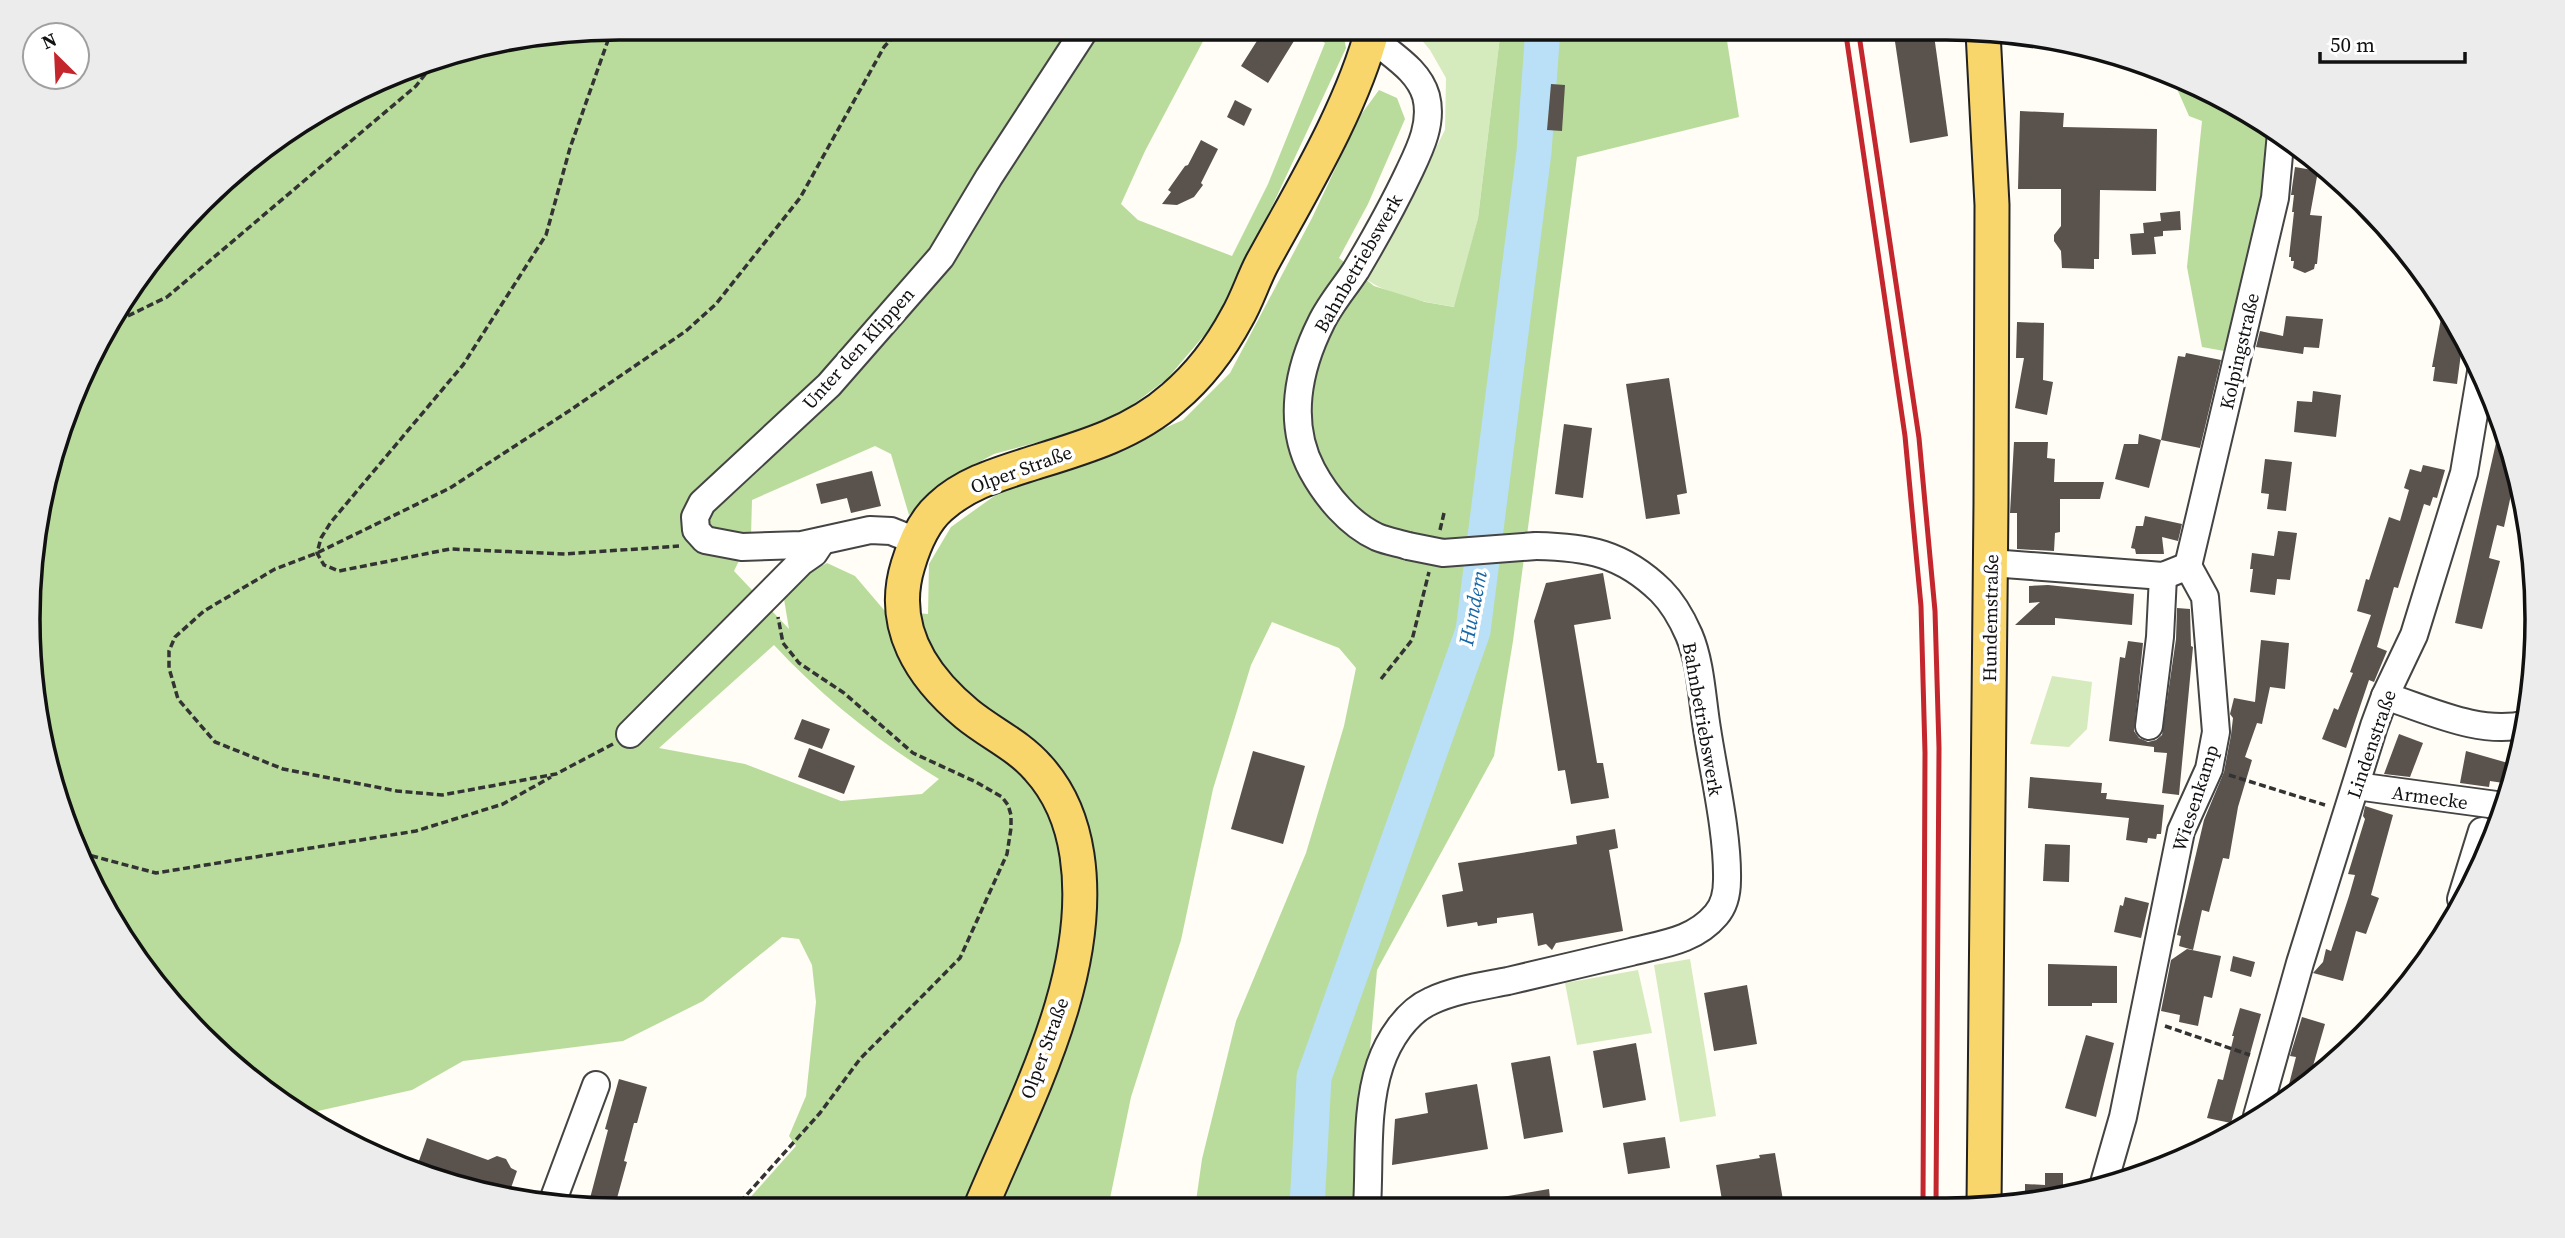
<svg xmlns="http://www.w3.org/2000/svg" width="2565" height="1238" font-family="'Source Serif 4',serif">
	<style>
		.green { fill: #d5ebbd }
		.forest { fill: #b9dc9c; fill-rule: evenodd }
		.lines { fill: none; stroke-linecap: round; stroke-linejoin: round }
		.river { stroke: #b9e0f7; stroke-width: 35 }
		.building { fill: #5a524d }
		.minor-casing { stroke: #444; stroke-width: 30 }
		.major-casing { stroke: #222; stroke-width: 37 }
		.path { stroke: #333; stroke-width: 3.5; stroke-dasharray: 7 3.5; stroke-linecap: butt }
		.minor { stroke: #fff; stroke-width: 26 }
		.major { stroke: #f9d66b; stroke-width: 33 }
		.rail { stroke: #c4262e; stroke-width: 5 }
		.minor-bridge-casing { stroke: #444; stroke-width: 30; stroke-linecap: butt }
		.minor-bridge { stroke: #fff; stroke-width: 26 }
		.labels { text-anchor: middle; stroke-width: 7; stroke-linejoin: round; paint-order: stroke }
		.street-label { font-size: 19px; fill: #111; stroke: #fff }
		.water-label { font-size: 21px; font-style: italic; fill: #1768a6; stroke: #fff }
		.rim { fill: none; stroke: #111; stroke-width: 3.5 }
	</style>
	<rect width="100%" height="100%" fill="#fffdf5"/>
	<!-- green -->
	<g class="green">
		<path d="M 1412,28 L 1501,28 L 1478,218 L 1455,307 C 1425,302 1388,296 1363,277 L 1420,179 L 1445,130 L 1446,78 L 1430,50 Z"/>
		<polygon points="2052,676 2092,682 2087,729 2069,747 2030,744"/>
		<polygon points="1690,959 1716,1116 1680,1122 1654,965"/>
		<polygon points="1638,970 1652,1033 1577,1045 1565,983"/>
	</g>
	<!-- forest -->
	<g class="forest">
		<path d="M 619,28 L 1210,28 L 1145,151 L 1121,204 L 1138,220 L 1232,256 L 1268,184 L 1325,43 L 1311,33 L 1313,28 L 1342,28 L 1346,48 L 1246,262 L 1212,326 L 1167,379 L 1123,412 L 1061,436 L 994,454 L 947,479 L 909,515 L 891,454 L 875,446 L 752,500 L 751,536 L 734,571 L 789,629 L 784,599 L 803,576 L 827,563 L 855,576 L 884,610 L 928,614 L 929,564 L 951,527 L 997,494 L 1038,476 L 1115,450 L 1183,420 L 1230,373 L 1312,218 L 1360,116 L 1379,90 L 1397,98 L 1405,119 L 1368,204 L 1339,258 L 1374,286 L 1425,302 L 1454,307 L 1478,218 L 1501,28 L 1725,28 L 1739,117 L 1577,157 L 1513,641 L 1494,756 L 1377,970 L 1356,1207 L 1195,1208 L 1202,1159 L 1236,1021 L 1306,853 L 1344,726 L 1356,668 L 1339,648 L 1272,622 L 1251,665 L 1213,789 L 1181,940 L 1131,1097 L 1108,1208 L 997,1209 L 968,1196 L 961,1209 L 739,1210 L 796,1146 L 789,1136 L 806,1096 L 816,1002 L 812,965 L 799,939 L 782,937 L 703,1001 L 623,1041 L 463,1061 L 412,1090 L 300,1115 L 290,1110 L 201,1037 L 89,881 L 33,696 L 39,503 L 73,392 L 127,291 L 259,150 L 429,60 ZM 774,645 C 822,697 879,742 939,779 L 922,794 L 841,801 L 745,764 L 659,748 Z"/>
		<polygon points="2170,73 2272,126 2266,195 2230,352 2202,347 2187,267 2202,121 2189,116"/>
	</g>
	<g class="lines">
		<!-- river -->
		<polyline class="river" points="1307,1207 1314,1077 1473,631 1534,152 1543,28"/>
	</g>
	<!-- building -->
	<g class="building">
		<polygon points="1273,28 1302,28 1268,83 1241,66 1262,33 1268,37"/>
		<polygon points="1893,28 1933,28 1948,136 1910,143"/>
		<polygon points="1551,84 1565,85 1562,131 1547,130"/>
		<polygon points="1235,100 1252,109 1244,126 1227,117"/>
		<polygon points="2020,111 2064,113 2063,127 2157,129 2156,191 2100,190 2099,259 2094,259 2094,269 2062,268 2061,251 2054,241 2054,235 2061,226 2061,189 2018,189"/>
		<polygon points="1201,140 1218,149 1201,183 1203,185 1194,197 1177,205 1162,204 1171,192 1168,190 1185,166 1188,165"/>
		<polygon points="2295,167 2318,171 2310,215 2322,216 2317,264 2315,264 2314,269 2305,273 2293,268 2294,261 2291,261 2291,257 2289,257 2294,212 2292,212 2294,195 2291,195"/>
		<polygon points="2180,211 2181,230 2163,231 2163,236 2154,237 2156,254 2132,255 2130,234 2144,233 2143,223 2161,221 2160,213"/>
		<polygon points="2444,302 2463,338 2457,384 2433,381 2435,367 2432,367"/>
		<polygon points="2286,316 2323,319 2319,348 2304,347 2303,354 2256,347 2260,331 2283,336"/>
		<polygon points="2017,322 2044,323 2043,380 2053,382 2047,415 2015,408 2024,358 2016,358"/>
		<polygon points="2186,353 2221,360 2200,448 2161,440 2178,356 2185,357"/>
		<polygon points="1669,378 1687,493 1677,495 1680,514 1646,519 1626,384"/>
		<polygon points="2313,391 2341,395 2336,437 2294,432 2297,401 2312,402"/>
		<polygon points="2501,421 2516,472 2504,527 2497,525 2489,558 2500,561 2482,629 2455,623"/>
		<polygon points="1564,424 1592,428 1583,498 1555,494"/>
		<polygon points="2139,434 2161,440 2149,488 2115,479 2124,444 2138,444"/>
		<polygon points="2014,442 2048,442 2047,458 2055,459 2054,482 2104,482 2100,499 2060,499 2060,532 2055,533 2054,551 2017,549 2017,513 2010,513"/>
		<polygon points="2265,459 2292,462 2286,511 2267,509 2269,494 2261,493"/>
		<polygon points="2423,465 2445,470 2437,498 2433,497 2430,506 2424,504 2398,588 2394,587 2377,647 2387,651 2374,682 2369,680 2346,748 2322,739 2334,708 2338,710 2353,673 2350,672 2371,615 2357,611 2366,579 2369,580 2389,517 2400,521 2409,490 2404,488 2410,469 2421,472"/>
		<polygon points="872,471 881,506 851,513 847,498 821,504 816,484"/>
		<polygon points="2145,516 2182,524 2178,541 2162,537 2164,554 2136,554 2135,549 2131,548 2136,526 2143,526"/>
		<polygon points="2278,531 2297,533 2290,580 2277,579 2275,595 2250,592 2253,569 2250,569 2252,553 2274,556"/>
		<polygon points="1603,573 1611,619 1574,625 1597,763 1603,763 1609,798 1571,804 1565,770 1558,771 1534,621 1546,583"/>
		<polygon points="2048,585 2134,594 2132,625 2055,618 2055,625 2015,625 2040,602 2029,603 2029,586"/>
		<polygon points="2177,608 2190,609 2191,646 2193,647 2179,795 2162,793 2167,753 2154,752 2154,747 2109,741 2120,657 2125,658 2128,641 2143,643 2134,731 2139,738 2148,742 2156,740 2162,735 2176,639"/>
		<polygon points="2261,640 2289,643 2285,689 2270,687 2262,724 2257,723 2245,757 2252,760 2238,807 2229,859 2223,858 2209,912 2202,910 2193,950 2179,946 2181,936 2177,935 2204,820 2224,772 2231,735 2233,718 2230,714 2234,698 2255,702"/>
		<polygon points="802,719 830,729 822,749 794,739"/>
		<polygon points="2399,734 2423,743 2410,777 2384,774"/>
		<polygon points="809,748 855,766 844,794 798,777"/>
		<polygon points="1253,751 1305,766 1283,844 1231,829"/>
		<polygon points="2466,751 2508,763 2506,769 2514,771 2510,784 2490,781 2489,787 2460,783"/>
		<polygon points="2030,777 2102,783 2101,793 2107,793 2106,799 2164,805 2161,834 2157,834 2156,839 2148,838 2147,843 2126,840 2129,818 2028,808"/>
		<polygon points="2365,806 2393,815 2371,895 2379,898 2366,934 2356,931 2343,981 2313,973 2323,962 2326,949 2331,951 2349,896 2355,875 2348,874 2365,819 2363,816"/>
		<polygon points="1615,829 1618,848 1609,850 1623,931 1556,943 1552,950 1546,944 1538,946 1533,913 1497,918 1497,923 1478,926 1477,922 1447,927 1442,895 1463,891 1458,863 1577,844 1576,836"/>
		<polygon points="2045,844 2070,845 2069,882 2043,881"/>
		<polygon points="2125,897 2149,903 2141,938 2114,932 2120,905 2123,906"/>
		<polygon points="2187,949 2221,956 2212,998 2204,996 2198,1026 2179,1022 2180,1015 2161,1011 2171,960"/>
		<polygon points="2233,956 2255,962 2251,977 2230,971"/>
		<polygon points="2048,964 2117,966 2117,1003 2092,1003 2092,1006 2048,1006"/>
		<polygon points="1747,985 1757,1044 1714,1051 1704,993"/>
		<polygon points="2240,1008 2261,1014 2231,1123 2207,1118 2218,1079 2223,1080 2234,1036 2232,1036"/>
		<polygon points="2302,1017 2325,1024 2307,1087 2285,1100 2296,1057 2290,1056"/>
		<polygon points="2086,1035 2114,1043 2096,1117 2065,1108"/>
		<polygon points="1636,1043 1646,1100 1603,1108 1593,1051"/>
		<polygon points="1550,1056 1563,1132 1524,1139 1511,1063"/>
		<polygon points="619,1079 647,1087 637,1123 634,1123 624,1161 627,1162 614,1209 589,1202 608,1130 605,1129"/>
		<polygon points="1477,1084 1488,1149 1392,1165 1395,1119 1428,1113 1425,1093"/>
		<polygon points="1665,1137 1670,1168 1628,1174 1623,1143"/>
		<polygon points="427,1138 488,1160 497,1156 506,1159 511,1168 517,1171 507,1199 415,1172"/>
		<polygon points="1775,1153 1784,1206 1723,1206 1716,1165 1760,1158 1759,1155"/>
		<polygon points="2045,1173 2063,1173 2063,1185 2079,1185 2080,1190 2025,1205 2025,1184 2045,1185"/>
		<polygon points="1549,1189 1551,1207 1497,1207 1496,1198"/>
	</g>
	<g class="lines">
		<defs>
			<g id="minor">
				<path d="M 1362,28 C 1382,51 1417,65 1426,96 C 1433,123 1420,149 1409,172 C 1393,206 1375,238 1356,270 C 1345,287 1330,304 1321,323 C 1298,369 1287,423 1312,470 C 1326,496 1349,524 1377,537 C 1387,541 1398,543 1408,546"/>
				<polyline points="916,541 891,531 870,530 802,545 742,547 705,540 696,530 695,517 702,503 829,385 941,257 989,177 1086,28"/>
				<polyline points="1991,563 2163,576 2188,566 2205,597 2216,732 2209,769 2181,831 2123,1117 2104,1183"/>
				<polyline points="2188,566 2275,198 2281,133"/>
				<path d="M 2385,696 C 2429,710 2480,736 2527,724"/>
				<polyline points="2149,726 2160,637 2163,576"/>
				<polyline points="630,734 801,562 814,553 822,541"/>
				<polyline points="2356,786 2504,806"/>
				<polyline points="2461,899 2482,831"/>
				<polyline points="2257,1116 2300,963 2374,726 2385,696 2414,635 2464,473 2481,372"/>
				<polyline points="552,1203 596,1085"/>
				<path d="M 1367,1207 C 1370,1162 1365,1110 1380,1065 C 1388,1041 1406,1012 1431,1001 C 1454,990 1483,986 1508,981 C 1549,971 1590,962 1631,952 C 1662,944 1694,941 1716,915 C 1724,906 1727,892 1727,880 C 1728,834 1714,775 1707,729 C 1702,699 1701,663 1689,635 C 1682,619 1673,603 1661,591 C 1622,553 1587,547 1536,546"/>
			</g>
			<g id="major">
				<polyline points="1983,32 1992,205 1991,503 1984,1205"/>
				<path d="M 980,1209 C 1025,1101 1095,975 1077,855 C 1072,822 1060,792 1038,768 C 1018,745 990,733 967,714 C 921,676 889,626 908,565 C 914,545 923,522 940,507 C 966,483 999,474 1033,463 C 1082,448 1134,433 1173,398 C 1199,376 1221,347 1237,317 C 1247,300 1253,280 1262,263 C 1302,190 1352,108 1373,28"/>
			</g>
		</defs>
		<!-- minor casing -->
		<use href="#minor" class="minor-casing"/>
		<!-- major casing -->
		<use href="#major" class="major-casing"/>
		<!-- path -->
		<g class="path">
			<polyline points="612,29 570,148 546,235 463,365 331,522 321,538 317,553 324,565 339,571 450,549 565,554 679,546"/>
			<polyline points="109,325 167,297 416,86 438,58"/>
			<polyline points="1440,530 1444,513"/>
			<polyline points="1381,679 1412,640 1429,572"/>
			<polyline points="613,744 556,774 442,795 397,791 283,769 215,742 178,699 169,668 169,651 175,637 204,611 275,569 317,553 450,488 569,411 686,331 716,304 800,198 884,47 901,28"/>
			<polyline points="2229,775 2325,805"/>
			<polyline points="81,853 156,873 416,831 503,804 551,777"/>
			<polyline points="2165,1026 2250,1055"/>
			<polyline points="733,1210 820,1113 860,1059 960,958 1007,854 1011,828 1011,815 1008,805 1002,797 976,782 913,753 844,693 799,663 783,643 778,617"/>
		</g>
		<!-- minor -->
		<use href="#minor" class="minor"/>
		<!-- major -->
		<use href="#major" class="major"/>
		<!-- rail -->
		<g class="rail">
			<polyline points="1845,28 1905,436 1921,606 1925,753 1923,1205"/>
			<polyline points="1858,28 1919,438 1935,611 1939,748 1936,1205"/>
		</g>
		<defs>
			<polyline id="minor-bridge" points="1408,546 1443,553 1536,546"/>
		</defs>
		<!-- minor-bridge casing -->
		<use href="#minor-bridge" class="minor-bridge-casing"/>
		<!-- minor-bridge -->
		<use href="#minor-bridge" class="minor-bridge"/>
	</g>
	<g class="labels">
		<!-- street labels -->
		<g class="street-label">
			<text transform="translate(1358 263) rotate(-60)" y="7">Bahnbetriebswerk</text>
			<text transform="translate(858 348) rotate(-48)" y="7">Unter den Klippen</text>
			<text transform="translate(2239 351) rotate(-77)" y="7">Kolpingstraße</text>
			<text transform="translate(1021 469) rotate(-20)" y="7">Olper Straße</text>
			<text transform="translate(1990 618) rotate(-89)" y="7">Hundemstraße</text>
			<text transform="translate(1703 719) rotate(80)" y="7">Bahnbetriebswerk</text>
			<text transform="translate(2371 744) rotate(-71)" y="7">Lindenstraße</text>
			<text transform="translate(2430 797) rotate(8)" y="7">Armecke</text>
			<text transform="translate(2195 798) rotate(-72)" y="7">Wiesenkamp</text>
			<text transform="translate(1044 1048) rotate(-70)" y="7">Olper Straße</text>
		</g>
		<!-- water labels -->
		<g class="water-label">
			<text transform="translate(1473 608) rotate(-79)" y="7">Hundem</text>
		</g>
	</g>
	<!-- crop -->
	<path d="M0 0H2565V1238H0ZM619 40H1946A579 579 0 0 1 2525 619V619A579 579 0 0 1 1946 1198H619A579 579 0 0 1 40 619V619A579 579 0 0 1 619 40Z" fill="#ececec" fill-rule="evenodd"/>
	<path class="rim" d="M619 40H1946A579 579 0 0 1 2525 619V619A579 579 0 0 1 1946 1198H619A579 579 0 0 1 40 619V619A579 579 0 0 1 619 40Z"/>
	<!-- north arrow -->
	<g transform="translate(56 56) rotate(336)"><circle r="33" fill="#ffffff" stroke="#a0a0a0" stroke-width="2"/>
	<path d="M0-5L12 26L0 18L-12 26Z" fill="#c4262e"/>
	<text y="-10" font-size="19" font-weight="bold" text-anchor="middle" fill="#111111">N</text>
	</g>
	<!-- scale -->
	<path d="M2320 52v10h145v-10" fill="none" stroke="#111111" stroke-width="3.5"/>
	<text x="2330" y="52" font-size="21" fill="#111111" stroke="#ffffff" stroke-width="5" paint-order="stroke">50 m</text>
</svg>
